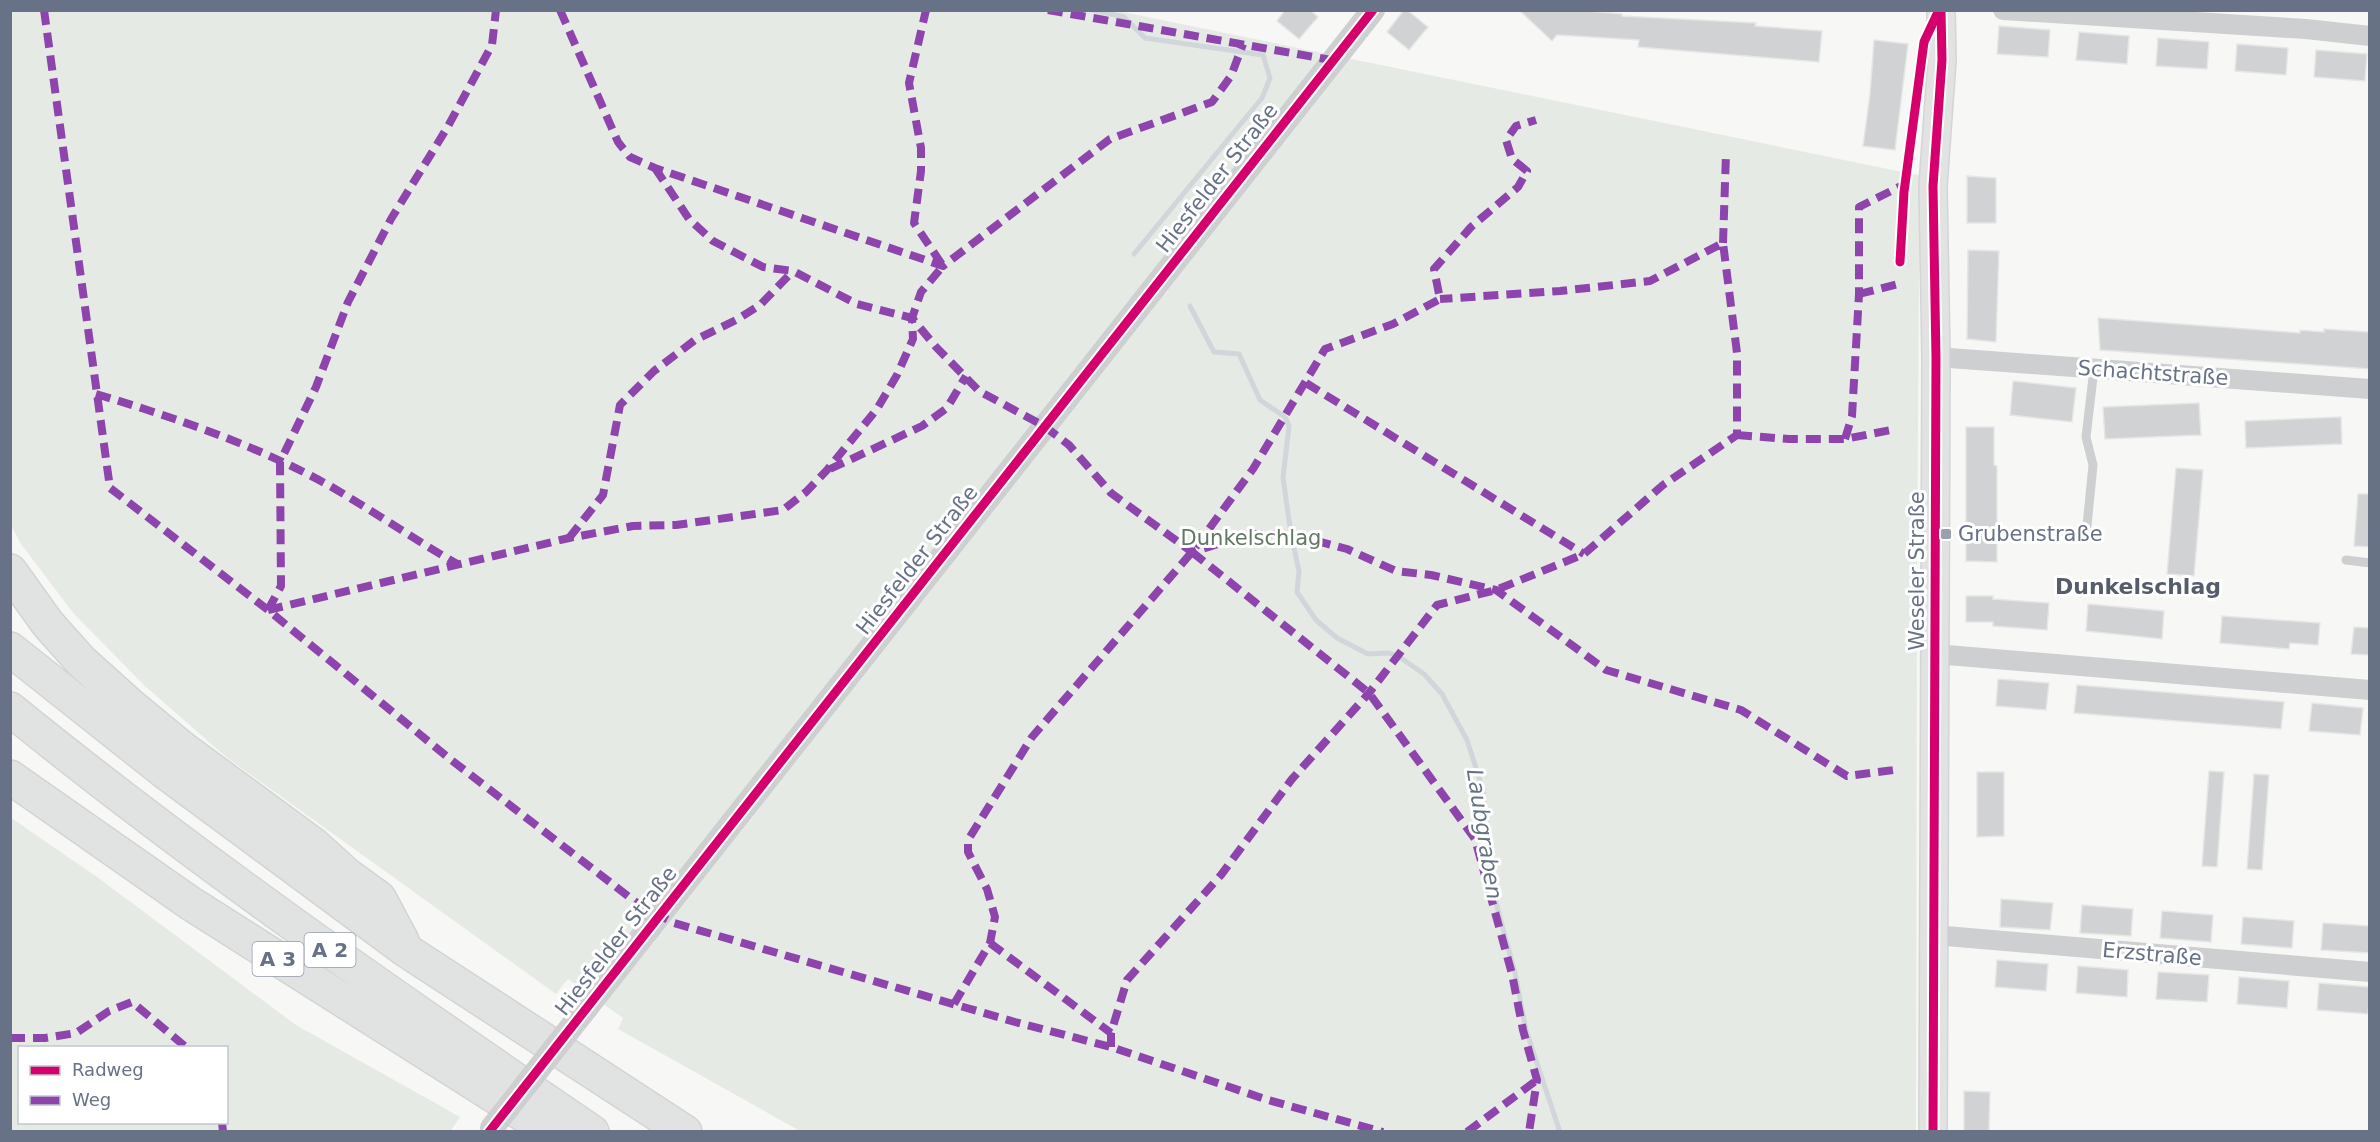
<svg xmlns="http://www.w3.org/2000/svg" width="2380" height="1142" font-family="'DejaVu Sans',sans-serif">
	<style>
		.green { fill: #e6eae4; fill-rule: evenodd }
		.lines { fill: none; stroke-linecap: round; stroke-linejoin: round }
		.stream { stroke: #d0d6da; stroke-width: 5 }
		.building { fill: #d1d2d3; stroke: #e6e6e6; stroke-width: 1.5 }
		.secondary-casing { stroke: #d4d5d5; stroke-width: 30 }
		.motorway-casing { stroke: #d3d4d4; stroke-width: 36 }
		.service { stroke: #cecfd1; stroke-width: 9 }
		.minor { stroke: #cecfd1; stroke-width: 20 }
		.tertiary { stroke: #cecfd1; stroke-width: 24 }
		.secondary { stroke: #e1e2e2; stroke-width: 27 }
		.motorway { stroke: #e1e2e2; stroke-width: 33 }
		.tertiary-bridge { stroke: #cecfd1; stroke-width: 24 }
		.quiet { stroke: #8e44ad; stroke-width: 8; stroke-dasharray: 15 8; stroke-linecap: butt }
		.cycleway-casing { stroke: #fff; stroke-width: 13 }
		.cycleway { stroke: #d6006c; stroke-width: 9 }
		.poi-dot { fill: #99a1ad; stroke: #fff; stroke-width: 2 }
		.labels { text-anchor: middle; stroke-width: 6; stroke-linejoin: round; paint-order: stroke }
		.shield { fill: #fff; stroke: #959caa; stroke-width: 1.5 }
		.shield-label { font-size: 20px; font-weight: bold; fill: #677286 }
		.street-label { font-size: 21px; fill: #677286; stroke: #fff }
		.poi-label { font-size: 21px; fill: #677286; stroke: #fff; text-anchor: start }
		.park-label { font-size: 21px; fill: #627862; stroke: #fff }
		.neighbourhood-label { font-size: 22px; font-weight: bold; fill: #555d6b; stroke: #fff }
		.water-label { font-size: 22px; font-style: italic; fill: #637382; stroke: #fff }
	</style>
	<rect width="100%" height="100%" fill="#f7f7f6"/>
	<!-- green -->
	<g class="green">
		<polygon points="11,11 1118,11 1922,176 1919,280 1917,571 1916,1131 800,1131 618,1029 623,1018 568,979 556,994 226,757 145,686 74,614 21,544 11,525"/>
		<path d="M 10,817 L 97,877 L 296,1025 L 460,1117 L 450,1132 L 11,1131 ZM 20,1048 L 226,1048 L 226,1122 L 20,1122 Z"/>
	</g>
	<g class="lines">
		<!-- stream -->
		<g class="stream">
			<polyline points="1093,10 1124,17 1145,38 1263,55 1270,78 1262,98 1134,254"/>
			<polyline points="1190,306 1214,352 1239,354 1260,400 1285,417 1289,426 1283,478 1291,534 1299,571 1297,592 1316,620 1337,638 1368,654 1389,653 1398,656 1424,674 1442,694 1467,740 1483,790 1492,888 1515,973 1526,1030 1560,1132"/>
		</g>
	</g>
	<!-- building -->
	<g class="building">
		<polygon points="1285,10 1310,10 1318,17 1299,39 1277,21"/>
		<polygon points="1404,10 1407,10 1428,27 1409,50 1387,32"/>
		<polygon points="1519,10 1576,10 1622,14 1622,16 1738,22 1756,23 1755,26 1822,31 1819,62 1638,47 1639,40 1557,35 1552,41"/>
		<polygon points="1999,26 2050,30 2048,57 1997,54"/>
		<polygon points="2079,32 2129,36 2127,64 2076,60"/>
		<polygon points="2158,38 2209,42 2207,69 2156,66"/>
		<polygon points="1874,40 1908,44 1895,150 1863,146 1870,94"/>
		<polygon points="2237,44 2288,48 2286,75 2235,71"/>
		<polygon points="2316,50 2367,54 2365,81 2314,77"/>
		<polygon points="1967,176 1996,178 1996,223 1967,223"/>
		<polygon points="1968,250 1999,251 1996,342 1967,339"/>
		<polygon points="2098,318 2300,333 2300,330 2324,332 2324,329 2370,332 2370,369 2100,350"/>
		<polygon points="2013,381 2076,388 2072,422 2010,415"/>
		<polygon points="2199,403 2201,435 2105,439 2103,407"/>
		<polygon points="2341,417 2342,444 2246,448 2245,421"/>
		<polygon points="1966,427 1994,427 1994,465 1997,466 1997,562 1966,561"/>
		<polygon points="2176,468 2203,470 2194,576 2167,574"/>
		<polygon points="2358,494 2370,494 2370,547 2354,546"/>
		<polygon points="1966,596 1993,596 1993,599 2049,603 2047,630 1993,626 1993,622 1966,622"/>
		<polygon points="2088,604 2164,611 2162,639 2086,631"/>
		<polygon points="2222,616 2320,623 2318,645 2290,643 2289,649 2220,643"/>
		<polygon points="2354,627 2370,628 2370,655 2351,654"/>
		<polygon points="1998,679 2049,683 2046,710 1996,706"/>
		<polygon points="2077,685 2284,702 2281,729 2074,713"/>
		<polygon points="2312,703 2363,708 2360,735 2309,731"/>
		<polygon points="2209,771 2224,772 2217,867 2202,866"/>
		<polygon points="1977,772 2004,772 2004,836 1977,837"/>
		<polygon points="2254,774 2269,775 2262,870 2247,869"/>
		<polygon points="2001,899 2053,903 2050,930 2000,927"/>
		<polygon points="2082,905 2133,909 2131,936 2080,933"/>
		<polygon points="2162,911 2213,915 2211,942 2160,938"/>
		<polygon points="2243,917 2294,921 2292,948 2241,944"/>
		<polygon points="2323,923 2370,926 2370,953 2321,950"/>
		<polygon points="1997,960 2048,964 2046,991 1995,987"/>
		<polygon points="2078,966 2128,970 2127,997 2076,993"/>
		<polygon points="2158,972 2209,975 2207,1002 2156,999"/>
		<polygon points="2239,977 2289,981 2287,1008 2237,1004"/>
		<polygon points="2319,983 2370,987 2368,1014 2317,1010"/>
		<polygon points="1964,1091 1990,1092 1989,1131 1964,1131"/>
	</g>
	<g class="lines">
		<defs>
			<polyline id="secondary" points="1933,1132 1936,357 1933,186 1942,60 1941,10"/>
			<g id="motorway">
				<polyline points="10,571 48,624 81,661 131,706 182,748 314,845 346,874 379,898 402,941"/>
				<polyline points="10,649 165,772 407,951 685,1132"/>
				<path d="M 10,709 C 196,860 394,997 592,1132"/>
				<polyline points="10,777 190,903 551,1132"/>
			</g>
		</defs>
		<!-- secondary casing -->
		<use href="#secondary" class="secondary-casing"/>
		<!-- motorway casing -->
		<use href="#motorway" class="motorway-casing"/>
		<!-- service -->
		<g class="service">
			<polyline points="2086,536 2093,465 2086,437 2094,369"/>
			<polyline points="2346,560 2370,563"/>
		</g>
		<!-- minor -->
		<g class="minor">
			<polyline points="2003,10 2306,29 2370,36"/>
			<polyline points="1936,357 2370,389"/>
			<polyline points="1935,654 2370,690"/>
			<polyline points="1934,935 2370,972"/>
		</g>
		<!-- tertiary -->
		<polyline class="tertiary" points="587,1007 1373,10"/>
		<!-- secondary -->
		<use href="#secondary" class="secondary"/>
		<!-- motorway -->
		<use href="#motorway" class="motorway"/>
		<!-- tertiary-bridge -->
		<polyline class="tertiary-bridge" points="492,1128 587,1007"/>
		<!-- quiet -->
		<g class="quiet">
			<polyline points="44,10 110,488 268,610 450,759 637,903 674,923 1015,1022 1111,1047 1268,1100 1383,1132"/>
			<polyline points="560,10 618,142 630,157 655,168 943,266 1110,139 1212,102 1231,76 1243,44"/>
			<polyline points="1048,10 1331,60"/>
			<polyline points="655,168 689,219 713,241 763,267 793,271 857,304 912,318 936,347 979,391 1044,426 1069,445 1111,493 1192,552 1250,534 1291,534 1347,549 1396,571 1431,575 1496,590 1606,670 1741,710 1847,776 1894,770"/>
			<polyline points="1723,243 1726,153"/>
			<polyline points="1859,294 1898,284"/>
			<polyline points="1306,383 1584,554"/>
			<path d="M 96,394 C 176,418 256,445 330,486 C 373,511 415,540 459,565"/>
			<polyline points="1737,435 1789,439 1845,439 1891,430"/>
			<polyline points="1845,439 1852,416 1859,294 1859,207 1905,184"/>
			<polyline points="830,469 922,426 947,408 966,376"/>
			<polyline points="569,538 603,495 620,405 654,371 695,340 736,320 760,305 793,271"/>
			<polyline points="1192,552 1369,693 1475,839 1512,974 1523,1030 1537,1080 1529,1132"/>
			<polyline points="268,610 569,538 633,526 676,525 783,510 806,492 827,470 877,409 897,375 913,339 912,318 921,292 943,266 914,223 921,171 921,148 909,83 926,10"/>
			<polyline points="268,610 281,586 280,462 316,387 348,302 391,219 447,128 492,45 496,10"/>
			<polyline points="990,943 1111,1033"/>
			<polyline points="954,1004 990,943 995,917 987,889 968,852 968,840 1032,737 1192,552 1253,469 1325,349 1393,324 1440,299 1434,269 1471,227 1518,187 1527,171 1512,159 1506,140 1516,126 1536,120"/>
			<polyline points="10,1038 45,1038 76,1033 109,1011 132,1002 187,1048"/>
			<polyline points="1111,1047 1111,1033 1127,980 1221,875 1292,779 1369,693 1437,605 1496,590 1584,554 1663,485 1737,435 1737,353 1723,243 1650,281 1560,291 1440,299"/>
			<polyline points="222,1122 223,1132"/>
			<polyline points="1467,1132 1537,1080"/>
		</g>
		<defs>
			<g id="cycleway">
				<polyline points="1900,262 1904,192 1924,42 1939,10"/>
				<polyline points="489,1132 1373,10"/>
				<polyline points="1933,1132 1936,357 1933,186 1942,60 1941,10"/>
			</g>
		</defs>
		<!-- cycleway casing -->
		<use href="#cycleway" class="cycleway-casing"/>
		<!-- cycleway -->
		<use href="#cycleway" class="cycleway"/>
	</g>
	<!-- markers -->
	<rect class="poi-dot" x="1940" y="528" width="12" height="12" rx="3"/>
	<g class="labels">
		<!-- shield labels -->
		<g class="shield">
			<rect x="304.5" y="933" width="51" height="34" rx="4.5"/>
			<rect x="252.5" y="942" width="51" height="34" rx="4.5"/>
		</g>
		<g class="shield-label">
			<text x="330" y="957">A 2</text>
			<text x="278" y="966">A 3</text>
		</g>
		<!-- street labels -->
		<g class="street-label">
			<text transform="translate(1217 178) rotate(-52)" y="7">Hiesfelder Straße</text>
			<text transform="translate(2153 373) rotate(4)" y="7">Schachtstraße</text>
			<text transform="translate(917 560) rotate(-52)" y="7">Hiesfelder Straße</text>
			<text transform="translate(1917 571) rotate(-90)" y="7">Weseler Straße</text>
			<text transform="translate(616 941) rotate(-52)" y="7">Hiesfelder Straße</text>
			<text transform="translate(2152 954) rotate(5)" y="7">Erzstraße</text>
		</g>
		<!-- poi labels -->
		<g class="poi-label">
			<text x="1958" y="541">Grubenstraße</text>
		</g>
		<!-- park labels -->
		<g class="park-label">
			<text x="1251" y="545">Dunkelschlag</text>
		</g>
		<!-- neighbourhood labels -->
		<g class="neighbourhood-label">
			<text x="2138" y="594">Dunkelschlag</text>
		</g>
		<!-- water labels -->
		<g class="water-label">
			<text transform="translate(1485 834) rotate(81)" y="8">Laubgraben</text>
		</g>
	</g>
	<!-- border -->
	<rect width="2380" height="1142" fill="none" stroke="#677286" stroke-width="24"/>
	<!-- legend -->
	<rect x="18" y="1046" width="210" height="78" fill="#ffffff" stroke="#c2c7cf" stroke-width="1.5"/>
	<rect x="30" y="1066" width="30" height="9" fill="#d6006c" stroke="#c2c7cf" stroke-width="1.5"/>
	<text x="72" y="1076" font-size="18" fill="#677286">Radweg</text>
	<rect x="30" y="1096" width="30" height="9" fill="#8e44ad" stroke="#c2c7cf" stroke-width="1.5"/>
	<text x="72" y="1106" font-size="18" fill="#677286">Weg</text>
</svg>
